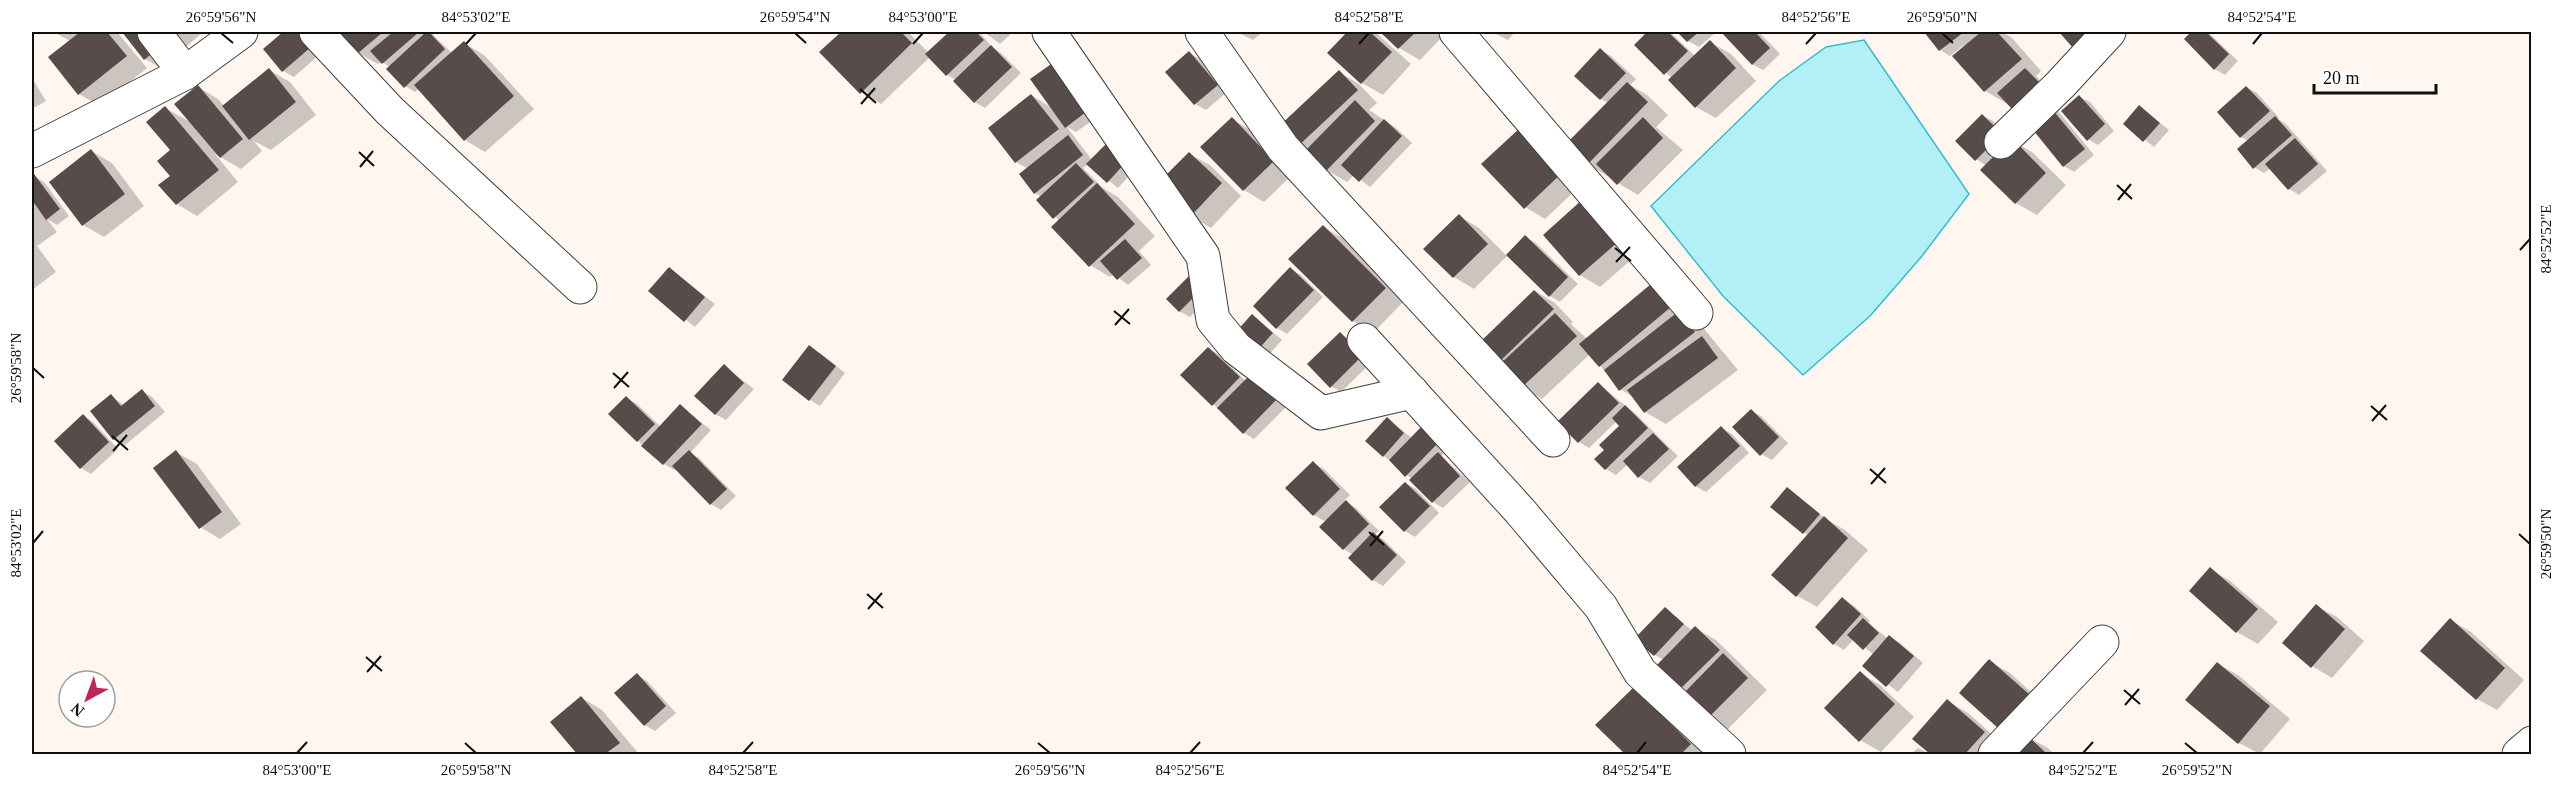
<svg xmlns="http://www.w3.org/2000/svg" width="2563" height="786" font-family="'Times New Roman',serif">
	<style>
		.water { fill: #b3eff6; stroke: #3abace; stroke-width: 1.5 }
		.shadow { fill: #0003 }
		.building { fill: #574c4a }
		.lines { fill: none; stroke-linecap: round; stroke-linejoin: round }
		.minor-casing { stroke: #414141; stroke-width: 35 }
		.minor { stroke: #fff; stroke-width: 33 }
		.ticks { fill: none; stroke: #0e0e0e; stroke-width: 2 }
		.neatline { fill: none; stroke: #0e0e0e; stroke-width: 2 }
		.ticks-label { font-size: 15px; text-anchor: middle; fill: #0e0e0e }
	</style>
	<rect width="100%" height="100%" fill="#fff7ef"/>
	<!-- water -->
	<polygon class="water" points="1864,40 1969,194 1922,256 1870,316 1803,375 1723,296 1651,206 1779,81 1826,47"/>
	<!-- shadow -->
	<g class="shadow">
		<polygon points="54,32 117,32 147,68 100,106 79,94 70,41"/>
		<polygon points="123,32 159,32 166,71 145,59"/>
		<polygon points="166,32 203,32 186,47"/>
		<polygon points="286,32 302,32 320,54 294,77 283,71 265,49"/>
		<polygon points="339,32 436,32 433,35 452,53 464,43 484,55 534,109 485,152 465,140 419,89 415,92 405,86 390,67 382,62 378,64 358,53"/>
		<polygon points="843,32 908,32 929,53 951,32 979,32 993,48 1001,53 1021,73 985,108 975,102 956,80 947,75 930,57 881,104 861,92 822,52"/>
		<polygon points="984,32 1013,32 1000,44"/>
		<polygon points="1237,32 1263,32 1253,40"/>
		<polygon points="1349,32 1375,32 1411,64 1383,95 1362,83 1329,53"/>
		<polygon points="1382,32 1447,32 1420,60 1399,48"/>
		<polygon points="1492,32 1515,32 1508,40"/>
		<polygon points="1649,32 1670,32 1695,56 1710,42 1731,54 1756,81 1716,118 1696,107 1672,78 1636,45"/>
		<polygon points="1680,32 1716,32 1699,47 1688,41"/>
		<polygon points="1723,32 1759,32 1780,54 1763,70 1752,64"/>
		<polygon points="1926,32 2001,32 2011,37 2041,71 2036,76 2050,91 2006,103 1985,91 1964,45 1950,56 1940,50"/>
		<polygon points="2193,32 2208,32 2238,61 2225,75 2215,69 2186,39"/>
		<polygon points="1601,50 1611,56 1636,79 1630,85 1647,95 1668,115 1656,127 1683,150 1638,195 1618,183 1609,175 1607,176 1587,164 1608,103 1601,99"/>
		<polygon points="1189,53 1200,59 1227,92 1206,110 1195,104 1167,72"/>
		<polygon points="269,70 290,82 316,115 271,150 254,141 262,151 241,169 215,154 238,182 197,216 177,204 172,176 172,150 165,108 192,123 198,87 218,99 224,106"/>
		<polygon points="1339,72 1359,84 1377,103 1369,110 1395,127 1412,143 1370,187 1354,175 1347,182 1326,170 1279,128"/>
		<polygon points="32,78 46,101 32,109"/>
		<polygon points="1032,79 1099,116 1076,132 1067,127 1092,160 1135,169 1118,188 1089,164 1083,168 1103,188 1118,197 1155,236 1139,251 1151,265 1128,285 1114,274 1110,277 1090,265 1042,197 1035,193 1028,169 1016,162 990,128 1031,95 1052,108"/>
		<polygon points="2246,87 2257,93 2279,118 2278,119 2286,124 2327,171 2299,195 2289,189 2271,168 2264,173 2254,167 2249,141 2241,137"/>
		<polygon points="2079,97 2090,102 2114,131 2098,145 2088,139"/>
		<polygon points="2047,105 2058,111 2094,155 2074,172 2064,166"/>
		<polygon points="2140,107 2169,130 2154,147 2125,124"/>
		<polygon points="1983,116 1993,121 2011,140 2032,152 2066,185 2037,215 2016,203 1983,170 1987,166 1976,159"/>
		<polygon points="1232,119 1252,131 1294,173 1264,202 1244,190"/>
		<polygon points="1521,129 1582,184 1545,219 1525,207"/>
		<polygon points="91,151 112,163 144,206 104,237 83,225"/>
		<polygon points="1189,154 1210,165 1241,196 1211,228 1191,216"/>
		<polygon points="34,176 44,182 69,216 57,225 47,219 57,232 37,246 56,272 32,290 32,178"/>
		<polygon points="1583,201 1639,253 1600,287 1580,275"/>
		<polygon points="1459,216 1479,228 1507,256 1474,289 1454,277"/>
		<polygon points="1323,227 1344,239 1405,300 1373,333 1353,321"/>
		<polygon points="1526,237 1536,243 1578,284 1560,302 1550,296"/>
		<polygon points="669,268 715,304 695,327 650,291"/>
		<polygon points="1290,269 1301,275 1323,297 1287,334 1277,328"/>
		<polygon points="1651,285 1700,324 1738,370 1666,424 1645,412 1635,398 1620,389 1590,354 1542,399 1522,387 1497,363 1535,291 1555,303 1573,322 1571,324 1587,339"/>
		<polygon points="1211,296 1190,317 1179,311 1168,299"/>
		<polygon points="1253,316 1282,340 1266,358 1256,352"/>
		<polygon points="1340,334 1351,340 1372,362 1341,392 1331,386"/>
		<polygon points="1208,348 1218,354 1246,381 1287,406 1254,439 1244,433 1213,404"/>
		<polygon points="820,353 845,373 820,406 810,400"/>
		<polygon points="724,366 754,389 726,420 715,414"/>
		<polygon points="1598,384 1635,413 1678,456 1650,483 1639,477 1628,464 1616,475 1606,469 1606,450 1621,426 1617,421 1589,448 1579,442 1559,422"/>
		<polygon points="142,391 152,397 165,412 125,445 114,439 111,396 124,405"/>
		<polygon points="626,398 637,404 661,427 680,406 711,430 690,453 699,458 736,496 721,510 711,504 676,468 674,470 664,464 638,441"/>
		<polygon points="1751,411 1761,416 1788,443 1772,460 1761,454"/>
		<polygon points="83,416 93,422 118,449 91,474 81,468"/>
		<polygon points="1387,419 1412,438 1423,428 1449,449 1441,456 1470,482 1443,508 1433,502 1412,479 1384,456"/>
		<polygon points="1721,428 1732,434 1749,453 1706,492 1695,486"/>
		<polygon points="176,452 197,464 241,524 220,539 200,527"/>
		<polygon points="1313,463 1324,469 1350,495 1344,501 1356,508 1379,531 1375,534 1384,540 1406,562 1383,586 1373,580 1353,555 1344,549 1321,527 1326,522 1314,515"/>
		<polygon points="1405,483 1416,489 1439,513 1415,537 1405,531"/>
		<polygon points="1787,489 1829,521 1845,530 1868,550 1817,607 1796,595 1809,536 1772,507"/>
		<polygon points="2210,569 2230,581 2278,622 2258,644 2237,632 2191,591"/>
		<polygon points="1842,599 1853,605 1870,621 1869,623 1888,639 1890,637 1900,643 1923,663 1898,692 1864,666 1874,655 1854,639 1844,650 1834,644"/>
		<polygon points="2316,606 2337,617 2364,641 2332,678 2312,666"/>
		<polygon points="1665,609 1693,631 1695,628 1716,640 1767,690 1728,729 1708,718 1679,690 1664,660 1655,655"/>
		<polygon points="2450,620 2471,632 2524,680 2497,710 2477,699"/>
		<polygon points="1989,661 2010,673 2049,708 2020,739"/>
		<polygon points="2218,664 2238,675 2290,719 2260,754 2239,743"/>
		<polygon points="1860,673 1880,685 1914,717 1881,752 1860,740"/>
		<polygon points="637,675 647,681 676,713 655,731 645,725"/>
		<polygon points="1634,688 1708,754 1627,754 1598,725"/>
		<polygon points="582,698 602,710 639,754 579,754 552,722"/>
		<polygon points="1947,701 1968,713 2004,745 1996,754 1931,754"/>
		<polygon points="2027,737 2048,748 2054,754 2009,754"/>
		<polygon points="1918,748 1930,754 1911,754"/>
	</g>
	<!-- building -->
	<g class="building">
		<polygon points="80,32 107,32 127,56 78,95 48,57"/>
		<polygon points="122,32 150,32 161,46 144,60"/>
		<polygon points="283,32 297,32 311,47 282,72 263,49"/>
		<polygon points="337,32 383,32 357,54"/>
		<polygon points="393,32 419,32 382,64 370,51"/>
		<polygon points="426,32 429,32 445,49 404,88 386,69"/>
		<polygon points="841,32 901,32 912,43 860,94 819,52"/>
		<polygon points="949,32 976,32 984,40 946,76 925,54"/>
		<polygon points="1347,32 1370,32 1392,52 1361,84 1327,53"/>
		<polygon points="1380,32 1416,32 1398,49"/>
		<polygon points="1647,32 1668,32 1688,51 1664,75 1634,45"/>
		<polygon points="1677,32 1699,32 1687,42"/>
		<polygon points="1721,32 1755,32 1770,48 1752,65"/>
		<polygon points="1924,32 1964,32 1939,51"/>
		<polygon points="1981,32 1997,32 2022,59 1984,92 1952,56"/>
		<polygon points="2059,32 2092,32 2073,48"/>
		<polygon points="2191,32 2206,32 2229,54 2214,70 2184,39"/>
		<polygon points="1710,40 1736,68 1695,108 1668,80"/>
		<polygon points="464,41 514,96 464,141 414,85"/>
		<polygon points="991,45 1012,67 974,103 953,81"/>
		<polygon points="1600,48 1626,73 1600,100 1574,76"/>
		<polygon points="1189,51 1218,85 1194,105 1165,72"/>
		<polygon points="1054,62 1090,109 1065,128 1030,79"/>
		<polygon points="269,68 296,102 249,140 222,106"/>
		<polygon points="2025,68 2041,84 2012,109 1997,93"/>
		<polygon points="1339,70 1358,90 1296,148 1277,128"/>
		<polygon points="1627,82 1648,102 1586,166 1565,145"/>
		<polygon points="198,85 243,139 220,158 174,104"/>
		<polygon points="2246,86 2270,111 2240,138 2217,112"/>
		<polygon points="1031,94 1059,129 1015,163 988,128"/>
		<polygon points="2079,95 2105,124 2087,141 2061,111"/>
		<polygon points="1355,100 1375,121 1326,171 1305,151"/>
		<polygon points="2047,103 2085,149 2063,167 2025,120"/>
		<polygon points="2139,105 2160,123 2143,142 2123,124"/>
		<polygon points="165,106 219,170 176,205 158,185 170,176 157,161 170,150 146,122"/>
		<polygon points="1982,114 2002,134 1975,161 1955,141"/>
		<polygon points="2275,116 2292,135 2253,169 2237,149"/>
		<polygon points="1232,117 1274,161 1243,191 1200,147"/>
		<polygon points="1643,117 1663,138 1617,185 1596,164"/>
		<polygon points="1384,119 1402,136 1359,182 1341,165"/>
		<polygon points="1521,127 1563,172 1524,209 1481,164"/>
		<polygon points="1068,135 1083,155 1034,194 1019,174"/>
		<polygon points="2012,138 2046,173 2015,204 1980,170"/>
		<polygon points="2295,138 2318,164 2288,190 2265,164"/>
		<polygon points="1106,144 1126,162 1107,183 1086,164"/>
		<polygon points="91,149 125,194 82,226 49,182"/>
		<polygon points="1189,152 1222,183 1190,217 1156,185"/>
		<polygon points="1076,163 1094,182 1053,219 1036,200"/>
		<polygon points="34,174 60,209 46,220 32,200 32,176"/>
		<polygon points="1097,183 1135,224 1089,267 1051,227"/>
		<polygon points="1583,199 1619,241 1579,276 1543,235"/>
		<polygon points="1459,214 1488,244 1453,278 1423,249"/>
		<polygon points="1323,225 1386,288 1352,322 1288,259"/>
		<polygon points="1525,235 1568,277 1549,297 1506,255"/>
		<polygon points="1125,239 1142,258 1117,280 1100,261"/>
		<polygon points="669,267 705,297 684,322 648,291"/>
		<polygon points="1290,267 1314,290 1276,329 1253,306"/>
		<polygon points="1189,276 1202,289 1179,312 1166,299"/>
		<polygon points="1651,284 1671,307 1599,367 1579,344"/>
		<polygon points="1534,290 1554,309 1496,365 1477,345"/>
		<polygon points="1679,311 1695,332 1619,391 1604,370"/>
		<polygon points="1555,313 1577,336 1521,388 1499,365"/>
		<polygon points="1252,314 1273,333 1255,353 1234,334"/>
		<polygon points="1340,332 1363,355 1330,388 1307,364"/>
		<polygon points="1702,336 1718,358 1644,413 1627,390"/>
		<polygon points="809,345 836,366 809,401 782,380"/>
		<polygon points="1208,347 1240,377 1212,406 1180,375"/>
		<polygon points="724,364 744,383 715,415 694,396"/>
		<polygon points="1251,374 1277,399 1243,434 1217,408"/>
		<polygon points="1598,382 1619,403 1578,443 1557,422"/>
		<polygon points="142,389 155,406 113,440 90,411 111,394 121,406"/>
		<polygon points="626,396 655,424 637,442 608,414"/>
		<polygon points="680,404 702,424 663,465 641,446"/>
		<polygon points="1625,405 1648,428 1605,470 1594,459 1604,450 1599,445 1619,426 1612,418"/>
		<polygon points="1751,409 1779,437 1760,456 1732,427"/>
		<polygon points="83,414 109,442 80,469 54,441"/>
		<polygon points="1387,417 1404,433 1383,457 1365,441"/>
		<polygon points="1422,426 1439,442 1405,477 1389,460"/>
		<polygon points="1721,426 1740,446 1695,487 1677,467"/>
		<polygon points="1653,433 1669,449 1638,478 1623,461"/>
		<polygon points="176,450 222,512 199,529 153,468"/>
		<polygon points="689,450 727,489 710,505 672,466"/>
		<polygon points="1438,452 1460,476 1432,503 1409,480"/>
		<polygon points="1313,461 1340,489 1313,516 1285,488"/>
		<polygon points="1405,482 1430,506 1404,532 1379,507"/>
		<polygon points="1787,487 1820,514 1803,534 1770,507"/>
		<polygon points="1346,500 1369,524 1343,550 1319,527"/>
		<polygon points="1824,516 1848,538 1796,597 1771,575"/>
		<polygon points="1373,532 1397,555 1372,581 1348,558"/>
		<polygon points="2210,567 2258,609 2236,633 2189,591"/>
		<polygon points="1842,597 1861,614 1833,645 1815,627"/>
		<polygon points="2316,604 2345,629 2311,668 2282,643"/>
		<polygon points="1665,607 1684,624 1654,656 1634,639"/>
		<polygon points="1863,618 1879,633 1863,650 1847,635"/>
		<polygon points="2450,618 2505,668 2476,700 2420,651"/>
		<polygon points="1695,626 1720,650 1678,691 1654,668"/>
		<polygon points="1889,635 1914,656 1886,687 1862,666"/>
		<polygon points="1723,653 1748,678 1707,719 1682,695"/>
		<polygon points="1989,659 2030,695 1999,729 1959,693"/>
		<polygon points="2217,662 2270,706 2238,744 2185,700"/>
		<polygon points="1860,671 1895,704 1859,742 1824,708"/>
		<polygon points="637,673 666,706 644,726 614,693"/>
		<polygon points="1634,687 1691,744 1681,754 1625,754 1595,725"/>
		<polygon points="581,696 620,743 605,754 577,754 550,722"/>
		<polygon points="1947,699 1985,732 1965,754 1930,754 1912,739"/>
		<polygon points="2027,735 2047,754 2007,754"/>
	</g>
	<g class="lines">
		<defs>
			<g id="minor">
				<polyline points="154,32 185,73"/>
				<polyline points="316,32 390,111 580,287"/>
				<polyline points="1049,32 1203,256 1213,320 1236,348 1321,413 1412,392"/>
				<polyline points="1202,32 1283,148 1553,440"/>
				<polyline points="1456,32 1696,313"/>
				<polyline points="2001,142 2060,85 2109,32"/>
				<polyline points="32,151 185,73 241,32"/>
				<polyline points="1364,340 1520,511 1601,607 1640,672 1729,754"/>
				<polyline points="1995,754 2102,642"/>
				<polyline points="2519,754 2532,743"/>
			</g>
		</defs>
		<!-- minor casing -->
		<use href="#minor" class="minor-casing"/>
		<!-- minor -->
		<use href="#minor" class="minor"/>
	</g>
	<!-- ticks -->
	<path class="ticks" d="M 221,33 L 233,43M 795,33 L 806,43M 1942,33 L 1953,43M 466,44 L 476,33M 913,44 L 923,33M 1359,44 L 1369,33M 1806,44 L 1816,33M 2253,44 L 2262,33M 860,89 L 876,103M 861,104 L 875,88M 359,152 L 374,166M 360,167 L 373,151M 2117,185 L 2132,199M 2118,200 L 2131,184M 1615,248 L 1631,261M 2520,250 L 2530,239M 1616,262 L 1630,247M 1114,311 L 1130,324M 1115,325 L 1129,309M 33,368 L 44,378M 613,373 L 629,387M 614,388 L 628,372M 2371,406 L 2387,420M 2372,421 L 2386,405M 112,436 L 128,450M 113,451 L 127,435M 1870,469 L 1886,483M 1871,484 L 1885,468M 1369,532 L 1384,545M 2519,534 L 2530,544M 33,543 L 43,531M 1370,546 L 1383,531M 867,594 L 883,608M 868,609 L 882,593M 366,657 L 382,671M 367,672 L 381,656M 2124,690 L 2140,704M 2125,705 L 2139,689M 465,743 L 476,753M 1038,743 L 1050,753M 2185,743 L 2197,753M 297,753 L 307,742M 743,753 L 753,742M 1190,753 L 1200,742M 1637,753 L 1646,742M 2083,753 L 2093,742"/>
	<!-- border -->
	<rect width="2563" height="786" fill="none" stroke="#ffffff" stroke-width="66"/>
	<!-- north arrow -->
	<g transform="translate(87 699) rotate(221)"><circle r="28" fill="#ffffff" stroke="#9f9f9f" stroke-width="1.5"/>
	<path d="M0-4.5L10 22L0 15L-10 22Z" fill="#bf2555"/>
	<text y="-9" font-size="16" font-weight="bold" text-anchor="middle" fill="#0e0e0e">N</text>
	</g>
	<!-- scale -->
	<path d="M2314 84v9h122v-9" fill="none" stroke="#0e0e0e" stroke-width="3"/>
	<text x="2323" y="84" font-size="18" fill="#0e0e0e" stroke="#ffffff" stroke-width="4.5" paint-order="stroke">20 m</text>
	<rect x="33" y="33" width="2497" height="720" class="neatline"/>
	<g class="ticks-label">
		<text x="221" y="22">26°59'56"N</text>
		<text x="476" y="22">84°53'02"E</text>
		<text x="795" y="22">26°59'54"N</text>
		<text x="923" y="22">84°53'00"E</text>
		<text x="1369" y="22">84°52'58"E</text>
		<text x="1816" y="22">84°52'56"E</text>
		<text x="1942" y="22">26°59'50"N</text>
		<text x="2262" y="22">84°52'54"E</text>
		<text transform="translate(2546 239) rotate(-90)" y="5">84°52'52"E</text>
		<text transform="translate(16 368) rotate(-90)" y="5">26°59'58"N</text>
		<text transform="translate(16 543) rotate(-90)" y="5">84°53'02"E</text>
		<text transform="translate(2546 544) rotate(-90)" y="5">26°59'50"N</text>
		<text x="297" y="775">84°53'00"E</text>
		<text x="476" y="775">26°59'58"N</text>
		<text x="743" y="775">84°52'58"E</text>
		<text x="1050" y="775">26°59'56"N</text>
		<text x="1190" y="775">84°52'56"E</text>
		<text x="1637" y="775">84°52'54"E</text>
		<text x="2083" y="775">84°52'52"E</text>
		<text x="2197" y="775">26°59'52"N</text>
	</g>
</svg>
